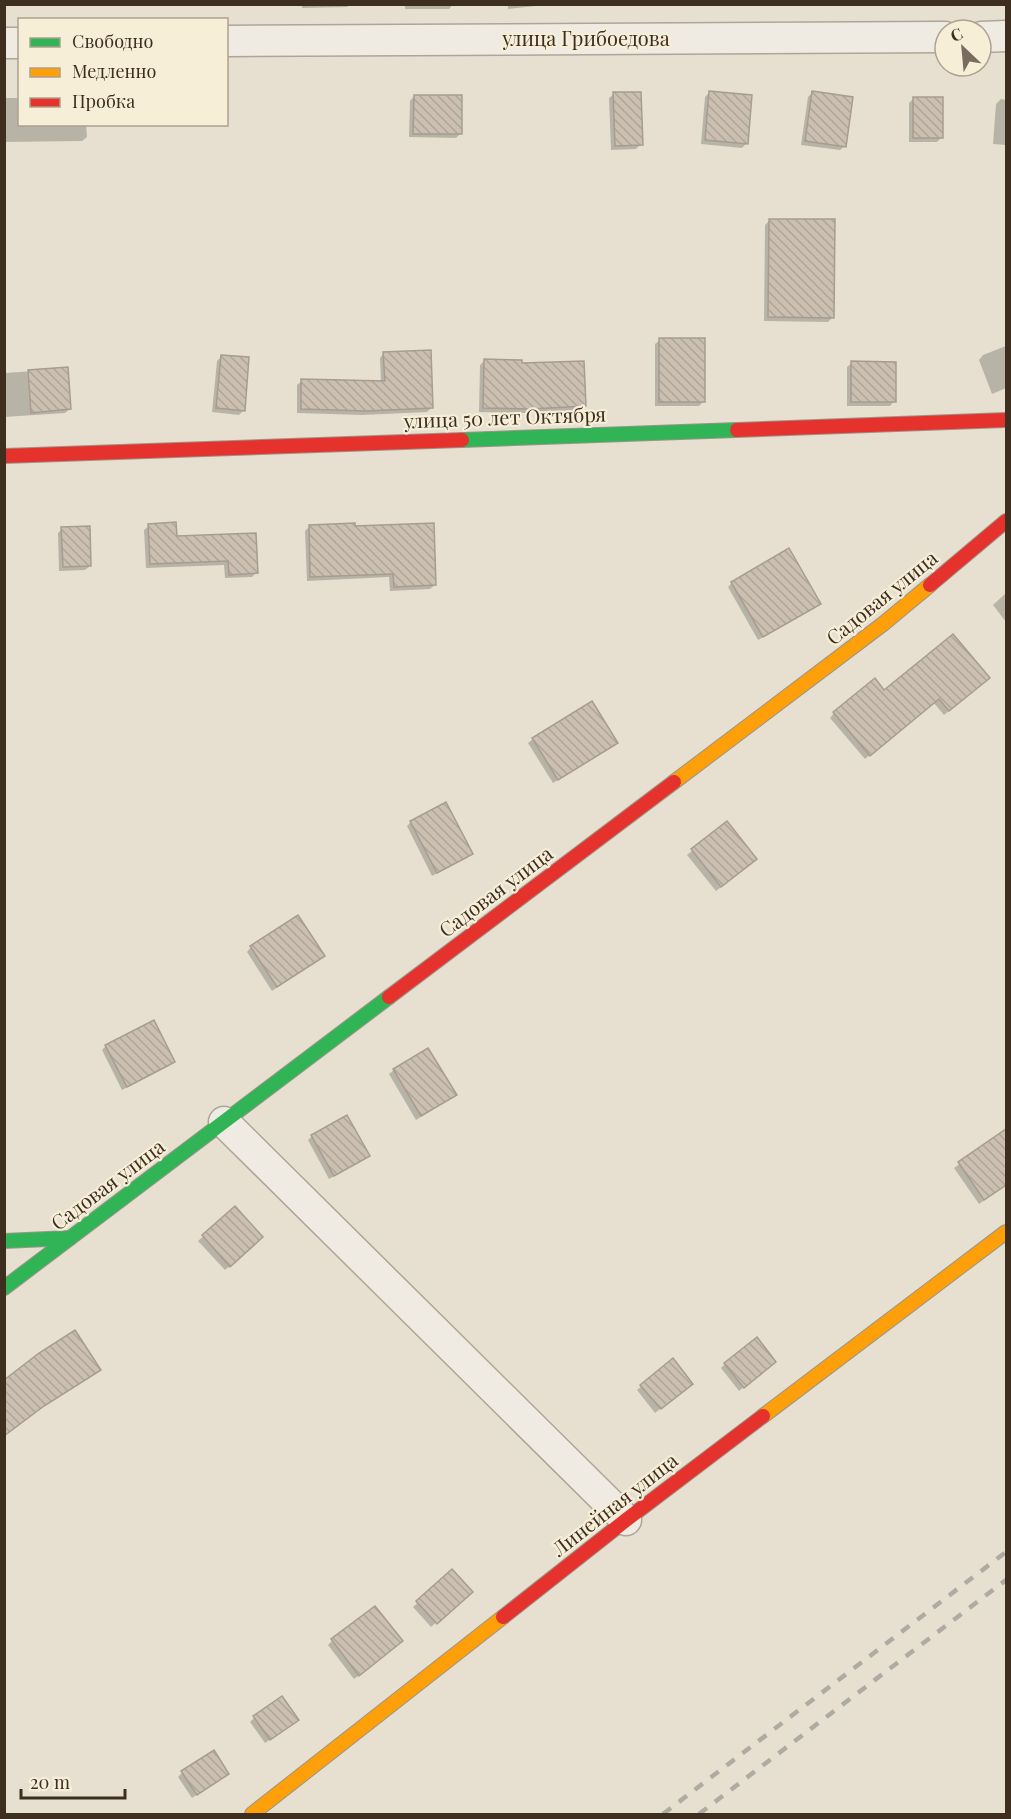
<svg xmlns="http://www.w3.org/2000/svg" width="1011" height="1819" font-family="'Playfair Display',serif">
	<style>
		.shadow { fill: #0003 }
		.building { fill: url(#building-back-hatch); stroke: #a89c90; stroke-width: 1.5 }
		.lines { fill: none; stroke-linecap: round; stroke-linejoin: round }
		.street-casing { stroke: #ada599; stroke-width: 33 }
		.fast-casing { stroke: #9c958a; stroke-width: 16 }
		.slow-casing { stroke: #9c958a; stroke-width: 16 }
		.jam-casing { stroke: #9c958a; stroke-width: 16 }
		.street { stroke: #efebe3; stroke-width: 30 }
		.fast { stroke: #30b455; stroke-width: 14 }
		.slow { stroke: #ff9f0a; stroke-width: 14 }
		.jam { stroke: #e5322d; stroke-width: 14 }
		.rail { stroke: #afaaa2; stroke-width: 4.5; stroke-dasharray: 10 10; stroke-linecap: butt }
		.labels { text-anchor: middle; stroke-width: 4.5; stroke-linejoin: round; paint-order: stroke }
		.street-label { font-size: 20px; fill: #3d2e20; stroke: #f7eed8 }
	</style>
	<defs>
		<pattern id="building-back-hatch" width="6" height="6" patternUnits="userSpaceOnUse" patternTransform="scale(1.5)"><rect width="6" height="6" fill="#cbbfb2"/><path d="M-1 5l2 2M0 0l6 6M5-1l2 2" fill="none" stroke="#afa499"/></pattern>
	</defs>
	<rect width="100%" height="100%" fill="#e7e0d1"/>
	<!-- shadow -->
	<g class="shadow">
		<polygon points="302,4 350,4 347,7 302,8"/>
		<polygon points="405,4 453,4 449,9 405,9"/>
		<polygon points="508,4 553,4 508,9"/>
		<polygon points="820,4 861,4 820,6"/>
		<polygon points="710,92 746,144 742,148 701,144 705,97"/>
		<polygon points="812,93 845,146 840,150 801,145 808,97"/>
		<polygon points="614,94 641,144 636,149 611,150 609,98"/>
		<polygon points="414,96 460,134 456,138 409,137 410,101"/>
		<polygon points="4,98 20,98 20,124 86,124 87,137 82,141 4,142"/>
		<polygon points="913,99 942,137 937,142 909,142 909,103"/>
		<polygon points="1001,99 1006,100 1006,145 993,144 996,104"/>
		<polygon points="770,220 833,317 828,322 764,321 765,225"/>
		<polygon points="660,340 704,401 699,406 655,406 655,344"/>
		<polygon points="1006,346 1006,388 992,394 979,360 983,355"/>
		<polygon points="384,353 432,407 427,412 362,415 297,413 297,385 302,381 381,382 380,358"/>
		<polygon points="221,357 244,410 239,415 212,412 217,361"/>
		<polygon points="485,360 520,365 584,406 580,410 525,413 479,412 480,365"/>
		<polygon points="852,363 894,401 890,406 847,406 847,367"/>
		<polygon points="67,369 70,409 65,413 4,417 4,373"/>
		<polygon points="149,526 175,538 256,573 252,577 225,578 224,565 146,568 144,530"/>
		<polygon points="309,527 353,528 435,585 430,589 390,591 389,577 307,581 305,531"/>
		<polygon points="62,529 90,566 85,570 59,571 58,533"/>
		<polygon points="732,583 819,604 815,608 758,640 728,587"/>
		<polygon points="1006,593 1006,622 993,605"/>
		<polygon points="984,682 944,715 933,702 865,759 830,718 834,713 884,692"/>
		<polygon points="533,739 616,743 611,747 553,783 528,743"/>
		<polygon points="411,822 471,854 467,858 432,876 407,826"/>
		<polygon points="727,823 751,863 716,891 687,855"/>
		<polygon points="251,947 323,956 272,991 247,952"/>
		<polygon points="106,1046 173,1062 169,1066 122,1090 102,1050"/>
		<polygon points="394,1070 455,1095 450,1099 416,1120 389,1074"/>
		<polygon points="312,1136 368,1156 364,1160 329,1179 308,1140"/>
		<polygon points="997,1137 1006,1151 1006,1185 979,1204 954,1168"/>
		<polygon points="235,1208 257,1242 225,1270 198,1241"/>
		<polygon points="725,1364 770,1366 739,1391 721,1368"/>
		<polygon points="642,1386 687,1388 655,1413 637,1390"/>
		<polygon points="452,1571 471,1591 431,1627 413,1607"/>
		<polygon points="332,1641 397,1646 354,1679 328,1645"/>
		<polygon points="254,1718 293,1724 265,1743 250,1722"/>
		<polygon points="182,1773 227,1774 192,1798 178,1777"/>
	</g>
	<!-- building -->
	<g class="building">
		<polygon points="709,91 752,95 748,144 705,140"/>
		<polygon points="812,91 853,97 846,147 805,141"/>
		<polygon points="613,92 641,92 643,145 615,146"/>
		<polygon points="414,95 462,95 462,134 413,134"/>
		<rect x="913" y="97" width="30" height="41"/>
		<polygon points="769,219 835,219 834,318 768,317"/>
		<rect x="659" y="338" width="46" height="64"/>
		<polygon points="431,350 433,408 367,411 301,409 301,379 385,381 383,352"/>
		<polygon points="221,355 249,357 245,411 216,408"/>
		<polygon points="484,359 522,360 522,363 584,361 586,406 530,409 483,408"/>
		<polygon points="851,361 896,362 896,402 851,402"/>
		<polygon points="68,367 71,409 31,413 28,370"/>
		<polygon points="176,522 177,536 256,533 258,573 229,575 228,561 150,564 148,524"/>
		<polygon points="355,523 355,526 434,523 436,585 394,587 393,574 310,577 309,525"/>
		<polygon points="90,526 91,566 63,567 61,527"/>
		<polygon points="789,548 821,604 763,637 731,582"/>
		<polygon points="953,634 990,678 949,711 939,699 870,756 833,712 875,678 884,690"/>
		<polygon points="592,701 618,743 558,780 532,738"/>
		<polygon points="446,802 473,854 437,873 410,821"/>
		<polygon points="727,821 757,859 721,887 691,849"/>
		<polygon points="298,915 325,956 277,987 250,946"/>
		<polygon points="154,1020 175,1062 127,1087 105,1045"/>
		<polygon points="428,1048 457,1095 421,1116 393,1069"/>
		<polygon points="347,1115 370,1156 334,1176 311,1135"/>
		<polygon points="1006,1129 1006,1185 984,1200 958,1162"/>
		<polygon points="235,1206 263,1237 230,1267 202,1235"/>
		<polygon points="75,1330 101,1370 44,1406 4,1436 4,1380 39,1353"/>
		<polygon points="757,1337 776,1362 744,1388 724,1363"/>
		<polygon points="673,1358 693,1384 661,1409 640,1385"/>
		<polygon points="452,1569 473,1592 437,1624 416,1601"/>
		<polygon points="375,1606 403,1641 359,1676 331,1639"/>
		<polygon points="282,1696 299,1720 270,1740 253,1716"/>
		<polygon points="214,1750 229,1774 197,1795 181,1771"/>
	</g>
	<g class="lines">
		<defs>
			<g id="street">
				<polyline points="981,37 1006,36"/>
				<polyline points="226,41 945,37"/>
				<polyline points="4,43 20,43"/>
				<polyline points="224,1122 626,1520"/>
			</g>
			<g id="fast">
				<polyline points="462,440 737,430"/>
				<polyline points="4,1241 70,1238"/>
				<polyline points="4,1288 389,997"/>
			</g>
			<g id="slow">
				<polyline points="674,782 883,624 930,585"/>
				<polyline points="763,1416 1006,1232"/>
				<polyline points="252,1814 503,1617"/>
			</g>
			<g id="jam">
				<polyline points="737,430 1006,420"/>
				<polyline points="4,456 462,440"/>
				<polyline points="930,585 1006,521"/>
				<polyline points="389,997 674,782"/>
				<polyline points="503,1617 626,1520 763,1416"/>
			</g>
		</defs>
		<!-- street casing -->
		<use href="#street" class="street-casing"/>
		<!-- fast casing -->
		<use href="#fast" class="fast-casing"/>
		<!-- slow casing -->
		<use href="#slow" class="slow-casing"/>
		<!-- jam casing -->
		<use href="#jam" class="jam-casing"/>
		<!-- street -->
		<use href="#street" class="street"/>
		<!-- fast -->
		<use href="#fast" class="fast"/>
		<!-- slow -->
		<use href="#slow" class="slow"/>
		<!-- jam -->
		<use href="#jam" class="jam"/>
		<!-- rail -->
		<g class="rail">
			<polyline points="663,1814 1006,1552"/>
			<polyline points="699,1814 1006,1580"/>
		</g>
	</g>
	<g class="labels">
		<!-- street labels -->
		<g class="street-label">
			<text x="586" y="46">улица Грибоедова</text>
			<text transform="translate(505 418) rotate(-2)" y="7">улица 50 лет Октября</text>
			<text transform="translate(882 598) rotate(-39)" y="7">Садовая улица</text>
			<text transform="translate(496 892) rotate(-37)" y="7">Садовая улица</text>
			<text transform="translate(108 1185) rotate(-37)" y="7">Садовая улица</text>
			<text transform="translate(615 1505) rotate(-38)" y="7">Линейная улица</text>
		</g>
	</g>
	<!-- border -->
	<rect width="1011" height="1819" fill="none" stroke="#3d2e20" stroke-width="12"/>
	<!-- legend -->
	<rect x="18" y="18" width="210" height="108" fill="#f7eed8" stroke="#ada18e" stroke-width="1.5"/>
	<rect x="30" y="38" width="30" height="9" fill="#30b455" stroke="#ada18e" stroke-width="1.5"/>
	<text x="72" y="48" font-size="18" fill="#3d2e20">Свободно</text>
	<rect x="30" y="68" width="30" height="9" fill="#ff9f0a" stroke="#ada18e" stroke-width="1.5"/>
	<text x="72" y="78" font-size="18" fill="#3d2e20">Медленно</text>
	<rect x="30" y="98" width="30" height="9" fill="#e5322d" stroke="#ada18e" stroke-width="1.5"/>
	<text x="72" y="108" font-size="18" fill="#3d2e20">Пробка</text>
	<!-- north arrow -->
	<g transform="translate(963 48) rotate(334)"><circle r="28" fill="#f7eed8" stroke="#ada18e" stroke-width="1.5"/>
	<path d="M0-4.5L10 22L0 15L-10 22Z" fill="#786c5e"/>
	<text y="-9" font-size="16" font-weight="bold" text-anchor="middle" fill="#3d2e20">С</text>
	</g>
	<!-- scale -->
	<path d="M21 1789v9h104v-9" fill="none" stroke="#3d2e20" stroke-width="3"/>
	<text x="30" y="1789" font-size="18" fill="#3d2e20" stroke="#f7eed8" stroke-width="4.5" paint-order="stroke">20 m</text>
</svg>
